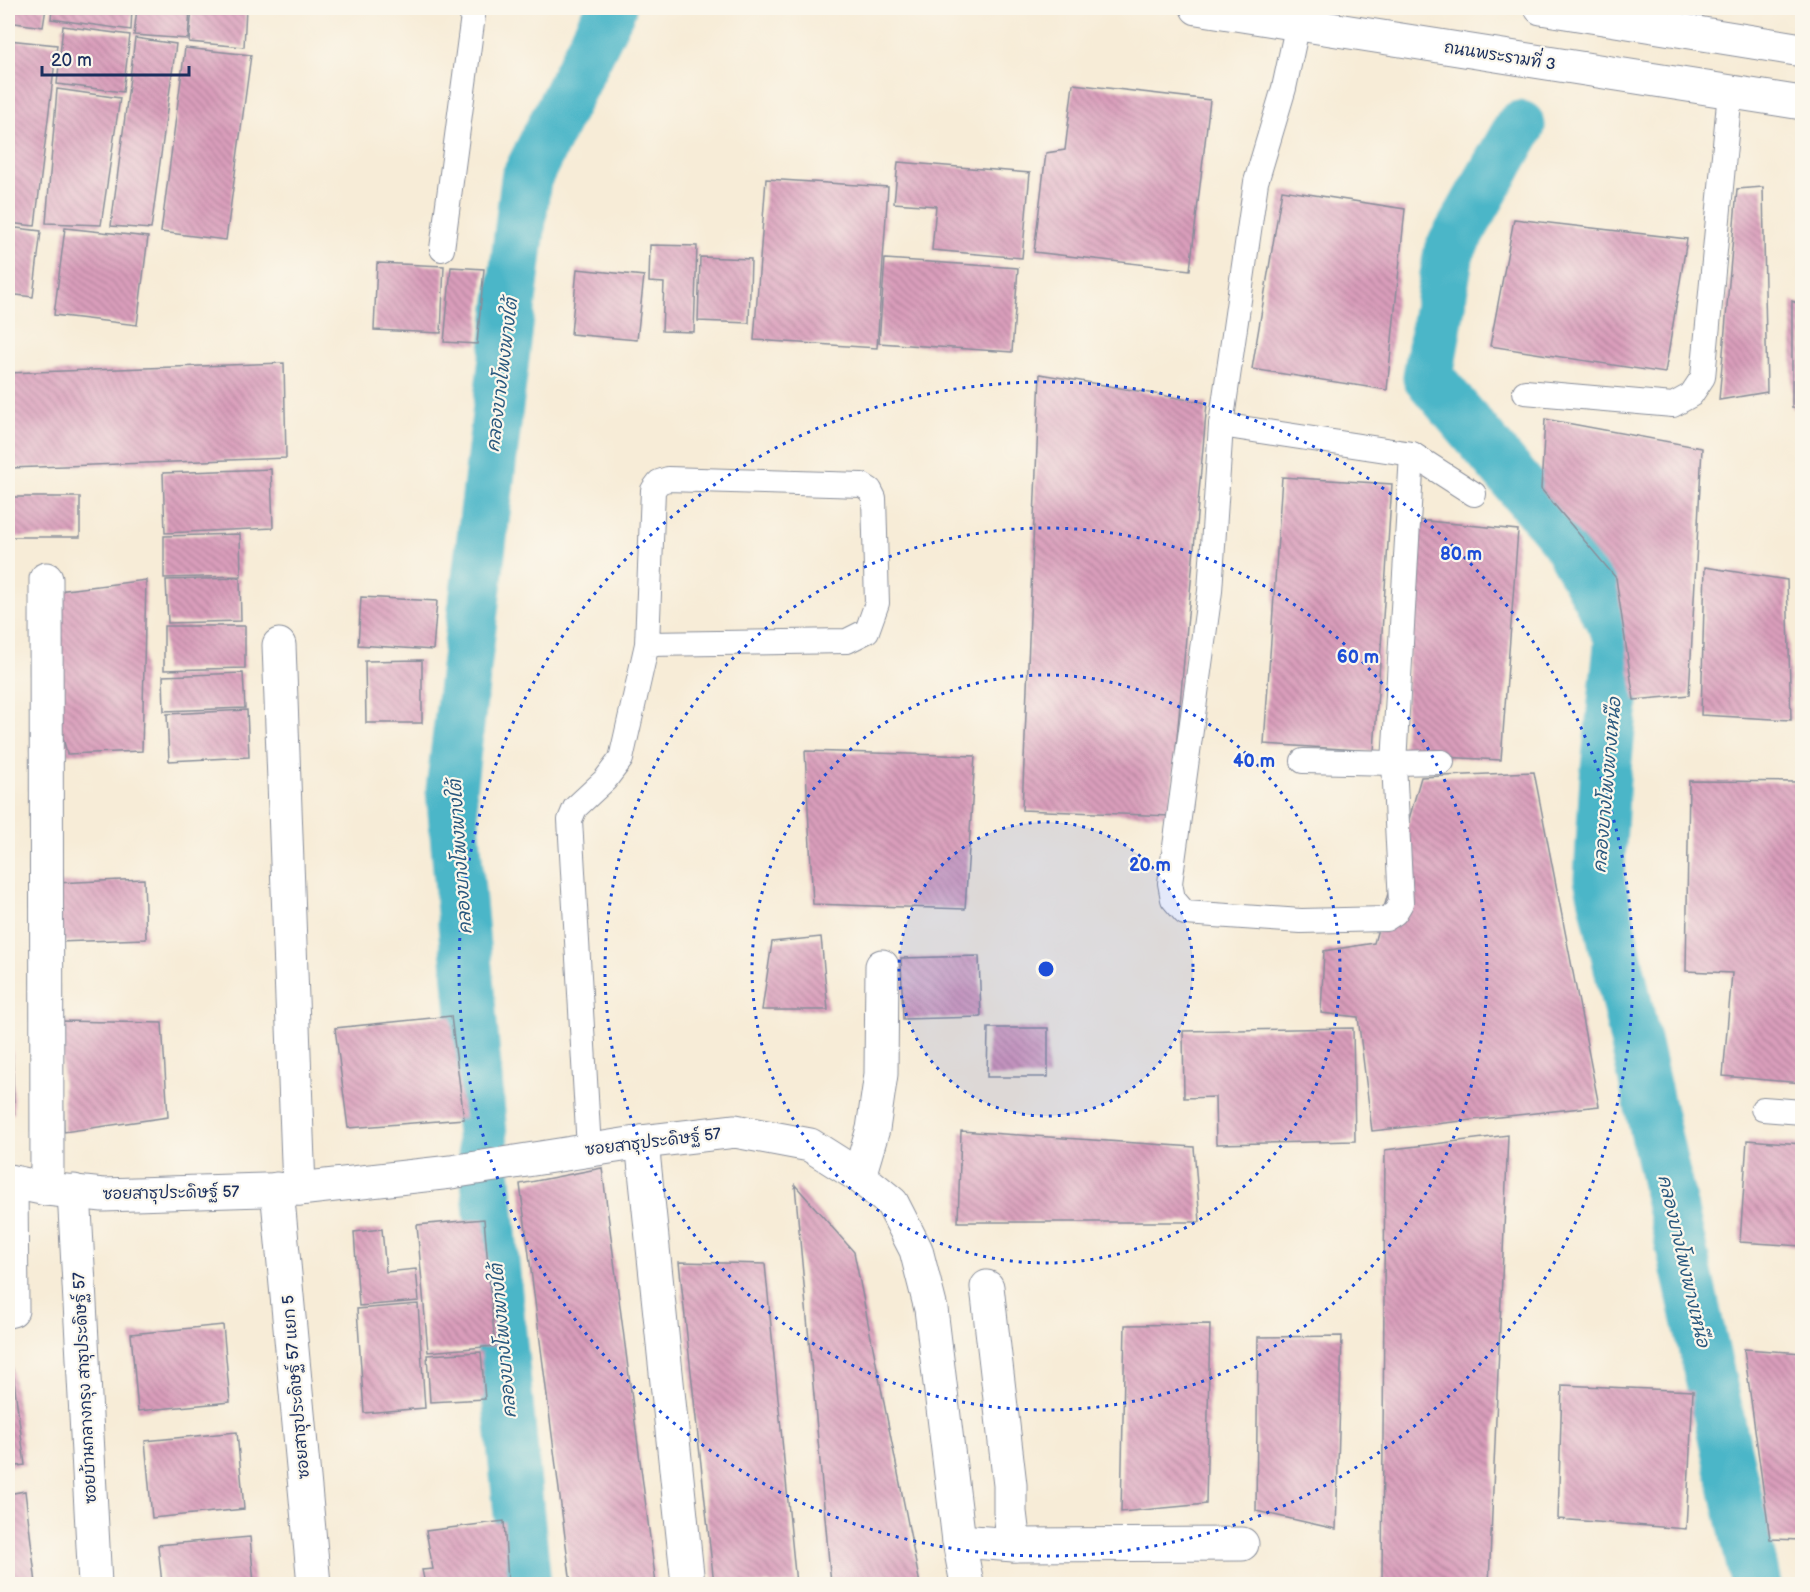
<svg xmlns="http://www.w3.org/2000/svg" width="1810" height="1592" font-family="'Balsamiq Sans','Playpen Sans Thai',sans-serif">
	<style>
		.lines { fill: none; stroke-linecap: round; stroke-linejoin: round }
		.canal { stroke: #4bb6c8; stroke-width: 51 }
		.building { fill: url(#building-back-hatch) }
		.lane-casing { stroke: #898e9a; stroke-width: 26 }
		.street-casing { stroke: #898e9a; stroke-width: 35 }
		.secondary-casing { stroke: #898e9a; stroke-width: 35 }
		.primary-casing { stroke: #898e9a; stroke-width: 35 }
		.lane { stroke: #fff; stroke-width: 24 }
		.street { stroke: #fff; stroke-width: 33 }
		.secondary { stroke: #fff; stroke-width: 33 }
		.primary { stroke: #fff; stroke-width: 33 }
		.ring { fill: none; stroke: #1d4ed8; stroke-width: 3; stroke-dasharray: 3 6 }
		.labels { text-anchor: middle; stroke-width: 4.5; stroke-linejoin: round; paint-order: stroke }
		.street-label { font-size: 16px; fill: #1b2f5e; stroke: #fbf7ec }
		.water-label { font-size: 18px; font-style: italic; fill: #29587e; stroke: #fbf7ec }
		.centre { fill: #1d4ed8; stroke: #fbf7ec; stroke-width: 3 }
		.ring-label { font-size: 18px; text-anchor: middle; font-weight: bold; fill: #1d4ed8; stroke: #fbf7ec; stroke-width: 4.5; stroke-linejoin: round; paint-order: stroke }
	</style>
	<defs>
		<pattern id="building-back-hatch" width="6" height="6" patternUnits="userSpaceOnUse" patternTransform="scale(1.5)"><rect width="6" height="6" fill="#da9ebb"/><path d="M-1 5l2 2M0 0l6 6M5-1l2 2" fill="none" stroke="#b0819b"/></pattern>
	</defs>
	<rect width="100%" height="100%" fill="#fbf7ec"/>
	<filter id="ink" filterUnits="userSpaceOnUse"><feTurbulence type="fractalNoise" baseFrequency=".0167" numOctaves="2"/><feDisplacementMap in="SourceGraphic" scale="12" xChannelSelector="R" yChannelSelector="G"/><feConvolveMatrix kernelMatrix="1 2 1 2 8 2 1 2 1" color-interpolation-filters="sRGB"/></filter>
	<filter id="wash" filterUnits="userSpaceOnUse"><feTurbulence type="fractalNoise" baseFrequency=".008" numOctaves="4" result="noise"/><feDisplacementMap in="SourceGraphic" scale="24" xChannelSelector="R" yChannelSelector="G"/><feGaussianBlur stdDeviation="1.35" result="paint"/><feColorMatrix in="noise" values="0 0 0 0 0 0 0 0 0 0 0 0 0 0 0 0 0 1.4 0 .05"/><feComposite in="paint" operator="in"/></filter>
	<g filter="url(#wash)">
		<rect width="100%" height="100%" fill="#f7ecd7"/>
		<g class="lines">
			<!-- canal -->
			<g class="canal">
				<polyline points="1520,126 1449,251 1428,377 1565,539 1620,637 1605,778 1599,878 1756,1584"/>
				<polyline points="526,1584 489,1213 451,790 526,179 611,8"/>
			</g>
		</g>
		<g id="blocks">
			<!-- building -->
			<g class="building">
				<polygon points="8,8 46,8 43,27 8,22"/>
				<polygon points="52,8 132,8 131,30 51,19"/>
				<polygon points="137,8 190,8 188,39 134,35"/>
				<polygon points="192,8 246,8 244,47 189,42"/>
				<polygon points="63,26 130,35 123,92 57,84"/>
				<polygon points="135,38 176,44 151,229 111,226"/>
				<polygon points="8,40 57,45 35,226 8,223"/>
				<polygon points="185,48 251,55 226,240 161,232"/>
				<polygon points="1073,84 1210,100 1190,270 1034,252 1046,153 1065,150"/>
				<polygon points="57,89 120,98 101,225 46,223"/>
				<polygon points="898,162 1030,173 1022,258 932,250 936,206 894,203"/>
				<polygon points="766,179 888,187 877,348 754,340"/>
				<polygon points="1763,187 1767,392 1719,400 1737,189"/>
				<polygon points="1282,190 1405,209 1387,390 1252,369"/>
				<polygon points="1514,219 1687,239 1665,373 1490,346"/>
				<polygon points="8,227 41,231 33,297 8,294"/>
				<polygon points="65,228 148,237 137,325 54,315"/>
				<polygon points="650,245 697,246 694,332 662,331 664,283 649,282"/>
				<polygon points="700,257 751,259 749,323 698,321"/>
				<polygon points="885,259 1018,268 1012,352 879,343"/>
				<polygon points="377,263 444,266 441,333 374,330"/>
				<polygon points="451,267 484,269 477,344 444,342"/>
				<polygon points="577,269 644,276 637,340 571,334"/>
				<polygon points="1792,301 1802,305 1802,409 1792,408"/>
				<polygon points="284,363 286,458 10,468 8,373"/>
				<polygon points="1040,374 1207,403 1170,816 1022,810"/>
				<polygon points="1545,419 1702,448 1689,695 1634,700 1616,578 1541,489"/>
				<polygon points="271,469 273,528 165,533 163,473"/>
				<polygon points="1282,477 1392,484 1374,751 1264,744"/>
				<rect x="8" y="497" width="72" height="40"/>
				<polygon points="1417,520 1518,530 1501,760 1403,755"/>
				<polygon points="240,534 241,576 164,578 164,536"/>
				<polygon points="1705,567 1787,580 1791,720 1701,715"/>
				<polygon points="240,578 241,621 168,623 166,580"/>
				<polygon points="146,580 142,751 67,754 60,725 58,591"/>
				<polygon points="361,597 437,601 433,650 358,645"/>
				<polygon points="164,626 245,626 245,668 164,670"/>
				<polygon points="422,660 422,723 366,723 365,661"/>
				<polygon points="243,673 245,708 164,711 163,676"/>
				<polygon points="247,710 249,757 169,761 167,714"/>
				<polygon points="805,751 975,756 965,909 813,904"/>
				<polygon points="1534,772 1599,1106 1372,1131 1358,1017 1321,1013 1324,951 1374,943 1421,777"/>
				<polygon points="1689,781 1802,782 1802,1083 1723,1076 1732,973 1686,971"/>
				<polygon points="144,879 146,939 57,942 55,883"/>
				<polygon points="821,937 828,1010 762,1010 772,942"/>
				<polygon points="979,956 981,1017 903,1019 901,958"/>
				<polygon points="8,1005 11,1005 14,1114 8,1114"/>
				<polygon points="451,1016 464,1119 348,1128 335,1028"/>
				<polygon points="61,1021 162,1023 168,1117 64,1132"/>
				<polygon points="988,1028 1048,1028 1048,1077 987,1077"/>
				<polygon points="1353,1028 1355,1141 1216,1144 1215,1097 1184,1098 1183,1031"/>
				<polygon points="961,1131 1194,1147 1200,1222 958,1222"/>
				<polygon points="1508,1135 1489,1584 1382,1584 1385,1150"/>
				<polygon points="1747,1140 1802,1144 1802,1246 1740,1242"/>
				<polygon points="602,1168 656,1584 571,1584 520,1184"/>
				<polygon points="795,1185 854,1252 920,1584 831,1584"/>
				<polygon points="484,1219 495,1346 428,1352 417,1225"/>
				<polygon points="382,1229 386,1272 416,1269 419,1301 359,1306 354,1232"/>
				<polygon points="679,1262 765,1264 796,1584 714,1584"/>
				<polygon points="418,1304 425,1408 364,1413 357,1309"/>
				<polygon points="1210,1324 1206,1504 1121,1512 1125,1325"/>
				<polygon points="223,1325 230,1402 138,1411 131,1334"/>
				<polygon points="1342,1336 1336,1529 1256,1511 1258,1337"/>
				<polygon points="1744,1349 1802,1353 1802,1540 1770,1539"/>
				<polygon points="481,1352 485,1399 430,1402 427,1355"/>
				<polygon points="12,1366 25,1465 8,1467 8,1367"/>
				<polygon points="1562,1385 1693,1391 1686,1529 1558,1519"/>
				<polygon points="237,1432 244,1509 152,1518 145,1441"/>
				<polygon points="25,1491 36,1584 8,1584 8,1494"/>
				<polygon points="504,1521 508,1581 489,1584 425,1584 422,1570 433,1569 426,1531"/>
				<polygon points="250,1537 254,1584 162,1584 158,1545"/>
			</g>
		</g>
	</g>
	<g filter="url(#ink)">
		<use href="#blocks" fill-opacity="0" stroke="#898e9a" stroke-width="1.5"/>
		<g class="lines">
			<defs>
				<g id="lane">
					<polyline points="1298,23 1284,88 1256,182 1221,425 1210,591 1170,883 1173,899 1185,913 1301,921 1386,919 1395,913 1401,903 1394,763 1442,762"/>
					<polyline points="442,249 474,8"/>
					<polyline points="1525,392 1673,405 1691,395 1703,377 1730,92"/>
					<polyline points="1221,425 1412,454 1474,494"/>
					<polyline points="1303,761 1394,763 1412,454"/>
					<polyline points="1763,1109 1802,1112"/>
					<polyline points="589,1149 570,820 575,808 605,780 621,759 647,644 653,490 659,482 668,479 862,485 870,490 874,498 877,603 867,631 847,641 647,644"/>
				</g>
				<g id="street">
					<polyline points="46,579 47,1189"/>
					<polyline points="279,645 299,1189"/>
					<polyline points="642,1142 688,1584"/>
					<polyline points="859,1176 873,1129 881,1074 882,966"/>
					<polyline points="277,1189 314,1584"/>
					<polyline points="74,1191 95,1584"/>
					<polyline points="8,1311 12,1310 11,1182"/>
					<polyline points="959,1541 1014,1545 1010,1512 1010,1485 987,1287"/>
					<polyline points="1014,1545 1242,1544"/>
				</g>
				<polyline id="secondary" points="8,1181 47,1189 103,1195 299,1189 451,1172 642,1142 735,1131 810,1145 859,1176 892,1203 916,1250 931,1309 959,1541 967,1584"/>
				<g id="primary">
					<polyline points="1197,8 1802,103"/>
					<polyline points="1541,8 1802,50"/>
				</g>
			</defs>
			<!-- lane casing -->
			<use href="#lane" class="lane-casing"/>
			<!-- street casing -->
			<use href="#street" class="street-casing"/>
			<!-- secondary casing -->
			<use href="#secondary" class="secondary-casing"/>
			<!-- primary casing -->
			<use href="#primary" class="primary-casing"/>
			<!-- lane -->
			<use href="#lane" class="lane"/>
			<!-- street -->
			<use href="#street" class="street"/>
			<!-- secondary -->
			<use href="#secondary" class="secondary"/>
			<!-- primary -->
			<use href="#primary" class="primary"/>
		</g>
	</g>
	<!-- distance rings -->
	<circle cx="1046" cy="969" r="147" fill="#1d4ed8" fill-opacity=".12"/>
	<g class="ring">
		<circle cx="1046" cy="969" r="147"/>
		<circle cx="1046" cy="969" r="294"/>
		<circle cx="1046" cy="969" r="441"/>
		<circle cx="1046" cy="969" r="587"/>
	</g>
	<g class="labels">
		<!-- street labels -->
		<g class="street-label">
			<text transform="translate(1500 55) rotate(9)" y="6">ถนนพระรามที่ 3</text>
			<text transform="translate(653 1141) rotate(-7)" y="6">ซอยสาธุประดิษฐ์ 57</text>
			<text transform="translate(171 1192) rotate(-1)" y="6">ซอยสาธุประดิษฐ์ 57</text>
			<text transform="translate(295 1387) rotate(-95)" y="6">ซอยสาธุประดิษฐ์ 57 แยก 5</text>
			<text transform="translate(84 1388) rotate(-93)" y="6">ซอยบ้านกลางกรุง สาธุประดิษฐ์ 57</text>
		</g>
		<!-- water labels -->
		<g class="water-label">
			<text transform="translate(502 375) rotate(-83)" y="6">คลองบางโพงพางใต้</text>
			<text transform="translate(1607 785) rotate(-85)" y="6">คลองบางโพงพางเหนือ</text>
			<text transform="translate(460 857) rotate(-94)" y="6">คลองบางโพงพางใต้</text>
			<text transform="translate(1684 1261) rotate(77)" y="6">คลองบางโพงพางเหนือ</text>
			<text transform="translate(503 1341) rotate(-95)" y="6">คลองบางโพงพางใต้</text>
		</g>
	</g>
	<circle cx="1046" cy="969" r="9" class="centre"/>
	<g class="ring-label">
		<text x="1461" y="560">80 m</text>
		<text x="1358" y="663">60 m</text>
		<text x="1254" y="767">40 m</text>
		<text x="1150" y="871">20 m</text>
	</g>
	<!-- margin -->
	<rect width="1810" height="1592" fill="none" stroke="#fbf7ec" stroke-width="30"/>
	<!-- scale -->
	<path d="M42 66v9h147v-9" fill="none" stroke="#1b2f5e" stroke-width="3"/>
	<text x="51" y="66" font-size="18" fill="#1b2f5e" stroke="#fbf7ec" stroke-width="4.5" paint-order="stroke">20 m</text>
</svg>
